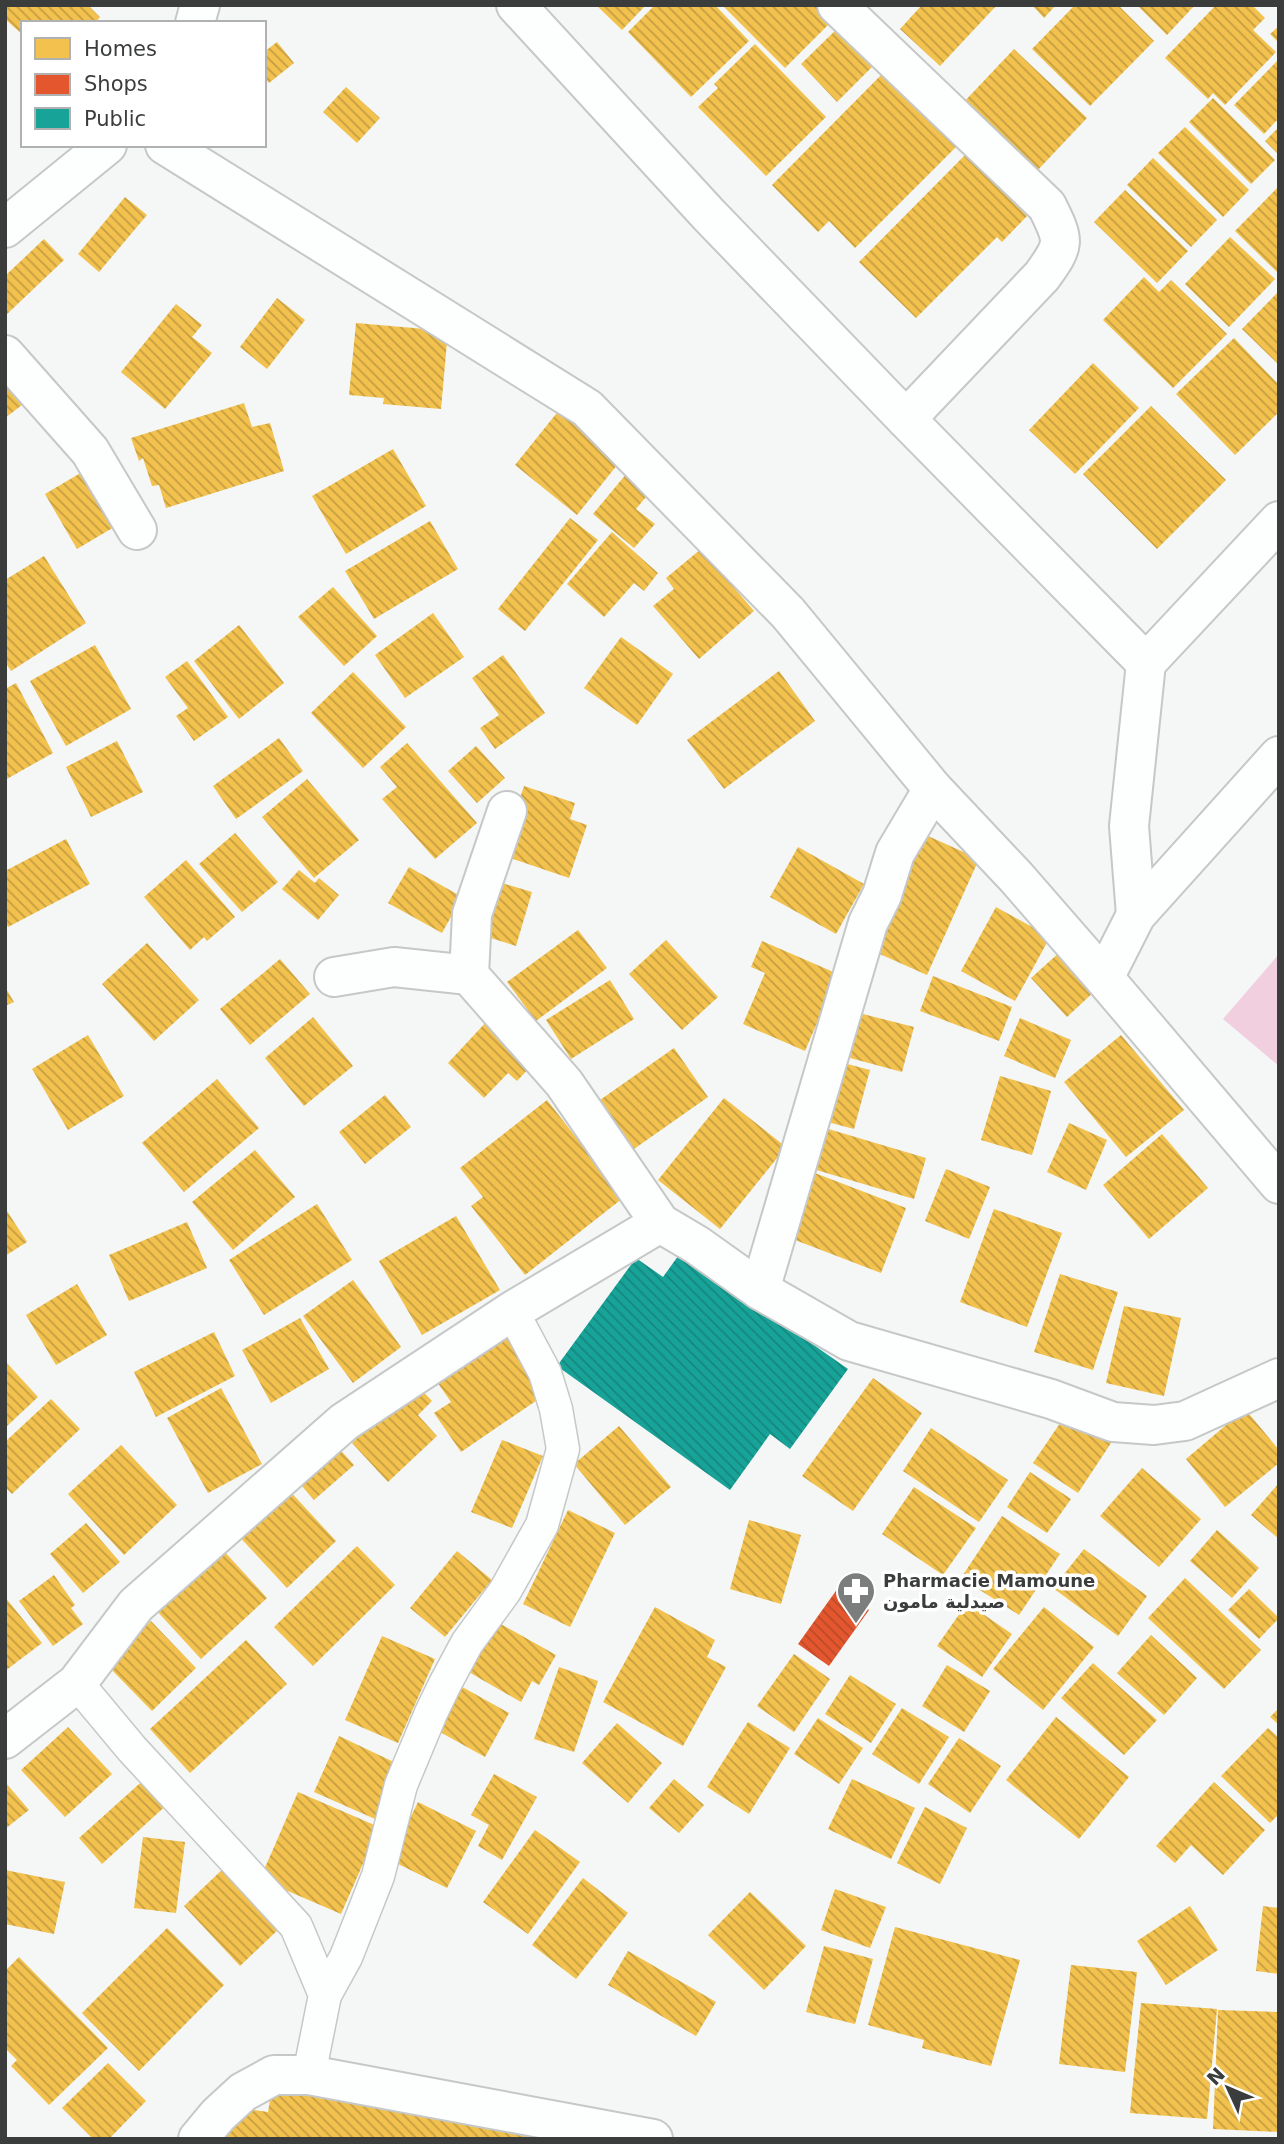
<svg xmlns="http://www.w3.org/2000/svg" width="1284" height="2144" font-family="'DejaVu Sans','Noto Sans Arabic',sans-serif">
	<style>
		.grass { fill: #f1cfde }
		.homes { fill: url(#homes-back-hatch) }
		.shops { fill: url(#shops-back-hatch) }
		.public { fill: url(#public-back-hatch) }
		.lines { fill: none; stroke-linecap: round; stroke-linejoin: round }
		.service-casing { stroke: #c5c8c7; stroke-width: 35 }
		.minor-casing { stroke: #c5c8c7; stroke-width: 42 }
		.service { stroke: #fdfefe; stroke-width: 32 }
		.minor { stroke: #fdfefe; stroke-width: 38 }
		.labels { text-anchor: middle; stroke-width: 7; stroke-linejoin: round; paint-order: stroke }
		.poi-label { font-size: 18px; font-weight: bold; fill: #3b3d3c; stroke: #fff; text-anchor: start }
	</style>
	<defs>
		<pattern id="homes-back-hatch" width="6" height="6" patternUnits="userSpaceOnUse" patternTransform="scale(1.75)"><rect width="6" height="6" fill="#f2c14e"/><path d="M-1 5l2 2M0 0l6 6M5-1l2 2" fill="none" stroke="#c59e42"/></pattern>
		<pattern id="shops-back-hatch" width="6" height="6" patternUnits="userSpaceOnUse" patternTransform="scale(1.75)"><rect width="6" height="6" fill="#e4572e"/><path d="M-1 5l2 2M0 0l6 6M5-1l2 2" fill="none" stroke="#ba4928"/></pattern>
		<pattern id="public-back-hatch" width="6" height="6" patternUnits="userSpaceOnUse" patternTransform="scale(1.75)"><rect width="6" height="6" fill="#17a398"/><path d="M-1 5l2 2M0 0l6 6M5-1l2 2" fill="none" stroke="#16867d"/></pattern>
	</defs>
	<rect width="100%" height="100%" fill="#f4f7f6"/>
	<!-- grass -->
	<polygon class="grass" points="1279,954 1279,1066 1223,1019"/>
	<!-- homes -->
	<g class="homes">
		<polygon points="5,5 88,5 100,17 95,23 23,23 23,35 5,19"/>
		<polygon points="596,5 646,5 622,30"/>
		<polygon points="655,5 715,5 749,41 691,97 628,32"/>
		<polygon points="722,5 824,5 836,17 785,68"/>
		<polygon points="922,5 997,5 940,66 900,29"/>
		<polygon points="1032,5 1056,5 1044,18"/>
		<polygon points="1075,5 1118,5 1154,41 1090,106 1032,49"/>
		<polygon points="1137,5 1195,5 1167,35"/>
		<polygon points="1216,5 1252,5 1265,18 1253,30 1276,52 1225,105 1213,93 1208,99 1165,58"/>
		<polygon points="845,21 881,58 837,102 801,64"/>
		<polygon points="1279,26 1279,43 1270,34"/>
		<polygon points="277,42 294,63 269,83 264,77 264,52"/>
		<polygon points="755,44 826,117 766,176 698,107 718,88 714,84"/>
		<polygon points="1014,49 1087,118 1035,173 962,104"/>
		<polygon points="1279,59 1279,118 1264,134 1234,105"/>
		<polygon points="894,62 962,141 855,248 829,221 818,232 772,185"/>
		<polygon points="346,87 380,118 357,143 323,112"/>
		<polygon points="1213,98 1275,160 1251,184 1189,122"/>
		<polygon points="1185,127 1249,190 1223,217 1158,153"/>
		<polygon points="1279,127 1279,155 1265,141"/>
		<polygon points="965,155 1027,216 1002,242 997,237 916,318 859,262"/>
		<polygon points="1153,158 1217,220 1191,247 1127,185"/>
		<polygon points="1279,186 1279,274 1235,231"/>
		<polygon points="1125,190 1188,251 1157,283 1094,222"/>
		<polygon points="125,197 147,215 99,272 78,254"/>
		<polygon points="1230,237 1275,279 1229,327 1185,284"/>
		<polygon points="44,239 64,260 5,316 5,276"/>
		<polygon points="1144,277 1159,292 1171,280 1227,334 1173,388 1103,320"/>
		<polygon points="1279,291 1279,365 1242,329"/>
		<polygon points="277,298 305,320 267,369 240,347"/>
		<polygon points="176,304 202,325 192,337 212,353 165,409 121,372"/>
		<polygon points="356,323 448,331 441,409 383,404 384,398 349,395"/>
		<polygon points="1234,338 1279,385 1279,412 1235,455 1176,394"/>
		<polygon points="1093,363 1139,408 1075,474 1029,430"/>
		<polygon points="5,384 22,405 5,418"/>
		<polygon points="244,403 252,427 270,423 284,471 166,508 159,485 152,486 143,458 139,461 131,438"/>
		<polygon points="1151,406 1226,480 1157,549 1083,474"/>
		<polygon points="560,409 622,459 577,515 515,465"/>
		<polygon points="393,449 426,506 346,554 312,496"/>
		<polygon points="632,467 655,486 636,509 655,524 634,548 593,514"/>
		<polygon points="89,468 121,523 77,549 45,494"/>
		<polygon points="570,518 598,540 525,631 498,609"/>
		<polygon points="430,521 458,569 374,619 345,571"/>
		<polygon points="612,532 658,573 644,591 634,583 604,617 567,584"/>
		<polygon points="701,549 754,611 699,659 653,606 674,589 666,578"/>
		<polygon points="44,556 86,623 11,671 5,662 5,580"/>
		<polygon points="333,587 377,636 344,666 298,617"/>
		<polygon points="433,613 464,657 405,698 375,655"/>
		<polygon points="239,625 284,683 239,719 194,661"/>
		<polygon points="621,637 673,674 637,725 584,688"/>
		<polygon points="95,645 131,709 66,746 30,681"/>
		<polygon points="503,655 545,713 495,749 480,728 499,715 472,678"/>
		<polygon points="187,661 228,717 194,741 176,716 188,708 165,677"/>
		<polygon points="779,671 815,721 724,789 687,740"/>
		<polygon points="353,672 406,727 363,768 311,713"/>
		<polygon points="16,683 53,753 5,780 5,689"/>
		<polygon points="279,738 303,771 236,819 213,786"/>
		<polygon points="117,741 143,792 91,817 66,767"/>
		<polygon points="407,743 477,823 435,859 382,799 397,787 380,767"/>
		<polygon points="476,746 505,778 477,803 448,771"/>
		<polygon points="307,779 359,840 314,878 262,817"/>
		<polygon points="524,786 575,803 570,819 587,825 569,878 501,855"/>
		<polygon points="917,831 979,859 927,975 864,947"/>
		<polygon points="235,833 278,882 242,912 199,864"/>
		<polygon points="66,839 90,884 8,927 5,922 5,871"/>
		<polygon points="798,847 864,884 836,934 770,897"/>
		<polygon points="186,860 235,917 207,941 204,937 190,950 144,897"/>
		<polygon points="409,867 462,897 442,933 388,903"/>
		<polygon points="299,870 315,883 319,878 339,895 318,920 282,889"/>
		<polygon points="495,881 532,892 516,946 478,934"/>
		<polygon points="996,907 1050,937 1015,1001 961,971"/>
		<polygon points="578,930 607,968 536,1021 507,982"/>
		<polygon points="666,940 718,997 682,1030 629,974"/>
		<polygon points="762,941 838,974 805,1051 743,1024 765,973 751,967"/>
		<polygon points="147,943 199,1000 154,1041 102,984"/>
		<polygon points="1061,951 1096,990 1067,1017 1031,978"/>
		<polygon points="280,959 310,994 250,1045 220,1009"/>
		<polygon points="933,976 1012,1007 999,1041 920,1011"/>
		<polygon points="610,980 634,1019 571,1059 546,1020"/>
		<polygon points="5,987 14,1002 5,1006"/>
		<polygon points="851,1011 914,1027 902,1072 839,1055"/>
		<polygon points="313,1017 353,1066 304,1106 265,1058"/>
		<polygon points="1020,1018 1071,1040 1055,1078 1004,1056"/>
		<polygon points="488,1020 535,1062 517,1081 508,1073 484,1098 448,1063"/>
		<polygon points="88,1035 124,1096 68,1130 32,1069"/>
		<polygon points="1121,1035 1184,1110 1126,1157 1064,1082"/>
		<polygon points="674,1048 708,1097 634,1149 600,1100"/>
		<polygon points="836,1061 870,1070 854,1129 820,1120"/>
		<polygon points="1000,1076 1051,1091 1032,1155 981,1140"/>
		<polygon points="217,1079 259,1128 184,1192 142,1143"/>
		<polygon points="385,1095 411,1127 365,1164 339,1132"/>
		<polygon points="724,1098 786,1147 720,1229 658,1180"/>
		<polygon points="547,1100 623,1198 525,1275 471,1206 483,1197 460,1168"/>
		<polygon points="1069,1123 1107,1140 1086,1190 1047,1172"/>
		<polygon points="825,1128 926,1158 914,1199 813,1169"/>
		<polygon points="1162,1134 1208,1188 1149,1239 1103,1185"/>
		<polygon points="255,1150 295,1197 233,1250 192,1202"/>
		<polygon points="946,1169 990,1187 969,1239 925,1221"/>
		<polygon points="807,1170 906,1208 881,1273 782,1235"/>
		<polygon points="317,1204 352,1260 264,1315 229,1260"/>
		<polygon points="994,1209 1062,1233 1027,1327 960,1302"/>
		<polygon points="7,1211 27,1242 5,1256 5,1213"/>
		<polygon points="456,1216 500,1290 422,1335 379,1261"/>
		<polygon points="187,1222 207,1268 129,1301 109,1255"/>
		<polygon points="1060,1274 1118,1292 1093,1370 1034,1352"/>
		<polygon points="353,1280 401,1347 353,1383 303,1316"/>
		<polygon points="77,1284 107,1335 56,1365 26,1315"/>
		<polygon points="1124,1306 1181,1318 1164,1396 1106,1383"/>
		<polygon points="300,1318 329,1369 271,1403 242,1350"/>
		<polygon points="214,1332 235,1376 156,1417 134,1372"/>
		<polygon points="504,1332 546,1394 461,1452 434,1413 451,1402 435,1379"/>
		<polygon points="5,1361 38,1397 5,1428"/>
		<polygon points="873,1378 922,1413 853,1511 802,1476"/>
		<polygon points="415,1383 432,1401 418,1415 437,1436 388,1482 352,1443"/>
		<polygon points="221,1388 262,1464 208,1493 167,1418"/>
		<polygon points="51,1399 80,1429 12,1494 5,1487 5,1442"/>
		<polygon points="1245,1409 1279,1450 1279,1463 1225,1507 1186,1459"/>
		<polygon points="1069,1410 1113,1440 1078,1493 1033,1463"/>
		<polygon points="619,1426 671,1487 625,1525 574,1464"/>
		<polygon points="931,1428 1008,1480 979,1522 903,1471"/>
		<polygon points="502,1440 543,1456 512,1528 471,1512"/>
		<polygon points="334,1443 354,1465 314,1500 295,1478"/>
		<polygon points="121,1445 177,1505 124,1555 68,1494"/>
		<polygon points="1142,1468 1201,1519 1159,1567 1100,1516"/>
		<polygon points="1030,1472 1071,1499 1047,1533 1007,1507"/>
		<polygon points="1279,1483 1279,1539 1251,1515"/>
		<polygon points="286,1487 336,1541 287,1588 236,1533"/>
		<polygon points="914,1487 976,1528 943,1575 882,1534"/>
		<polygon points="568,1510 615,1533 570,1627 523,1604"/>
		<polygon points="1002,1516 1060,1554 1019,1615 961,1578"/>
		<polygon points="749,1520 801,1535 781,1604 730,1589"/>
		<polygon points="86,1523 120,1562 83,1593 50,1554"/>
		<polygon points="1217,1530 1259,1568 1232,1598 1190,1561"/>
		<polygon points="357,1546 395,1585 313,1666 274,1627"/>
		<polygon points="222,1549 267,1598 201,1659 156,1610"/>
		<polygon points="1084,1549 1147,1596 1118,1636 1053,1588"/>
		<polygon points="457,1551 492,1580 445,1637 410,1608"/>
		<polygon points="54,1575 75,1605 71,1608 83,1624 53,1646 19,1601"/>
		<polygon points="1185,1578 1261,1650 1224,1689 1148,1618"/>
		<polygon points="1249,1589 1279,1618 1259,1639 1228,1610"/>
		<polygon points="5,1597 42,1643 5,1671"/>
		<polygon points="967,1603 1012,1634 982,1677 937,1646"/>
		<polygon points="655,1607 715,1640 707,1657 726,1667 683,1746 603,1702"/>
		<polygon points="1044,1607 1094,1647 1043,1710 993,1669"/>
		<polygon points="492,1619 556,1655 539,1685 532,1681 521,1702 460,1667"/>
		<polygon points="151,1621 196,1668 152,1711 106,1664"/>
		<polygon points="1151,1635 1197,1678 1164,1715 1117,1673"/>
		<polygon points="382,1636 435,1659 398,1743 345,1720"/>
		<polygon points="246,1640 287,1684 190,1773 150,1729"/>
		<polygon points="794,1654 830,1679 794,1732 757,1706"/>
		<polygon points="1093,1663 1157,1720 1124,1755 1061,1698"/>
		<polygon points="947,1665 990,1691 964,1732 922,1706"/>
		<polygon points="559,1667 598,1681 574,1752 534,1739"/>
		<polygon points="850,1675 896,1704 871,1743 825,1714"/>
		<polygon points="455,1683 509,1713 485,1757 431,1727"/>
		<polygon points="902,1708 949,1737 919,1784 872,1754"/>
		<polygon points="1279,1708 1279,1725 1270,1717"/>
		<polygon points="1056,1717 1129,1777 1079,1839 1006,1780"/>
		<polygon points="818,1718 863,1748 839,1784 794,1754"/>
		<polygon points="748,1722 790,1748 749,1814 707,1787"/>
		<polygon points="617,1723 662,1763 628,1803 582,1763"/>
		<polygon points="68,1727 112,1774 65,1817 21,1770"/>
		<polygon points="1268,1728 1279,1738 1279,1814 1270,1823 1221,1776"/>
		<polygon points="339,1736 400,1765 375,1819 314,1792"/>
		<polygon points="959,1738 1001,1766 970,1813 928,1784"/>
		<polygon points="494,1774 537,1797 502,1860 478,1846 489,1825 471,1815"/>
		<polygon points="148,1776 171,1801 102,1864 79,1838"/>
		<polygon points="674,1779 704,1805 679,1833 649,1808"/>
		<polygon points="852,1779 915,1808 891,1859 828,1829"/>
		<polygon points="5,1782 29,1810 5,1829"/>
		<polygon points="1214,1782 1265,1830 1223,1875 1191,1845 1175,1863 1156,1846"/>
		<polygon points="298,1792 379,1827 341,1914 260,1879"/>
		<polygon points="418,1802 476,1831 447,1888 390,1860"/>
		<polygon points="925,1807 967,1828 940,1884 897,1863"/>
		<polygon points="535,1830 580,1862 528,1934 483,1902"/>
		<polygon points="143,1837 185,1842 176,1913 134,1908"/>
		<polygon points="226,1866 282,1926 240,1966 184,1906"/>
		<polygon points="5,1870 65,1882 54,1934 5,1924"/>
		<polygon points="583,1878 628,1913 576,1979 532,1945"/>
		<polygon points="835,1889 886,1907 870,1948 821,1930"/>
		<polygon points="750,1892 806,1946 764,1990 708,1935"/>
		<polygon points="1190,1906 1218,1950 1166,1985 1137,1941"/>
		<polygon points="1263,1906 1279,1908 1279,1974 1256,1971"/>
		<polygon points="895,1927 1020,1960 991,2066 922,2048 924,2040 868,2025"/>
		<polygon points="167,1928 224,1985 139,2071 82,2013"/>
		<polygon points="824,1946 873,1959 855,2024 806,2012"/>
		<polygon points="628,1951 716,2002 696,2036 608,1985"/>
		<polygon points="19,1957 108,2048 49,2105 11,2066 17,2060 5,2048 5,1971"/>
		<polygon points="1071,1965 1137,1972 1125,2072 1059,2064"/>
		<polygon points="1141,2003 1217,2009 1207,2119 1130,2113"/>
		<polygon points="1218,2010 1279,2012 1279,2132 1213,2129"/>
		<polygon points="108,2063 146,2101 109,2139 93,2139 62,2108"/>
		<polygon points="272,2088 543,2137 543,2139 223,2139 239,2108 268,2112"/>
	</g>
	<!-- shops -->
	<polygon class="shops" points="838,1588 869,1610 829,1666 798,1644"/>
	<!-- public -->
	<polygon class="public" points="681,1252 848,1369 790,1449 770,1434 730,1490 557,1366 636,1258 663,1277"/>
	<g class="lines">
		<defs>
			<g id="service">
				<polyline points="77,1683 132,1749 296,1926 325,1995 309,2075"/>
				<polyline points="325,1995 346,1957 378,1876 401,1785 431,1713 445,1684 467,1643 505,1591 542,1525 563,1449 556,1409 545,1373 512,1311"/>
			</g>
			<g id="minor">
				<polyline points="516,5 709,215 906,419 1146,663 1129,826 1136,915"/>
				<path d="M 837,5 L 1047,206 C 1065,242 1065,244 1042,276 L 906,419"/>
				<polyline points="195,23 200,5"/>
				<polyline points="165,145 587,408 788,613 933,789 1016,877 1104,978 1279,1184"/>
				<polyline points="5,228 107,145"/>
				<polyline points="5,355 90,451 137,530"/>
				<polyline points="1146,663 1279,521"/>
				<polyline points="507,811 472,914 469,975 564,1083 660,1223 697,1245 760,1290 849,1341 1051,1399 1113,1422 1154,1425 1185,1421 1279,1378"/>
				<polyline points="334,977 394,967 469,975"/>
				<polyline points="1104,978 1136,915 1279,756"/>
				<polyline points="760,1290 868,923 882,895 895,853 933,789"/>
				<polyline points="5,1739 77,1683 136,1605 344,1422 512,1311 660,1223"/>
				<polyline points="198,2139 218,2115 243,2092 274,2075 309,2075 653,2139"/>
			</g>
		</defs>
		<!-- service casing -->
		<use href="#service" class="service-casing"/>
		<!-- minor casing -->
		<use href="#minor" class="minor-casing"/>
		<!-- service -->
		<use href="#service" class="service"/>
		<!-- minor -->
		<use href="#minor" class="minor"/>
	</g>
	<!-- icons -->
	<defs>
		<symbol id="pharmacy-pin" viewBox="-11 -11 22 30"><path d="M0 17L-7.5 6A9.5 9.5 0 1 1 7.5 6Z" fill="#7c7e7d" stroke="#fff"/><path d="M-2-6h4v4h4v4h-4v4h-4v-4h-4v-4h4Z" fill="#fff"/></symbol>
	</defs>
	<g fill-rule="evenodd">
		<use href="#pharmacy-pin" x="834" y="1569" width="44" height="60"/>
	</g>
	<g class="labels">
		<!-- poi labels -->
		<g class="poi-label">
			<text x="883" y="1587">Pharmacie Mamoune<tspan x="883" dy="21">صيدلية مامون</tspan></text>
		</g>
	</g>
	<!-- border -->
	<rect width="1284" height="2144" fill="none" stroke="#3b3d3c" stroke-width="14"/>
	<!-- legend -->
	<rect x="21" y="21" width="245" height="126" fill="#ffffff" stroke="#b1b1b1" stroke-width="2"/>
	<rect x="35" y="38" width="35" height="21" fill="#f2c14e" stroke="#b1b1b1" stroke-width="2"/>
	<text x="84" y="56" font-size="21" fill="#3b3d3c">Homes</text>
	<rect x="35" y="74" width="35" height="21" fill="#e4572e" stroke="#b1b1b1" stroke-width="2"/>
	<text x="84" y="91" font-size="21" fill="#3b3d3c">Shops</text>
	<rect x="35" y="108" width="35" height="21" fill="#17a398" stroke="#b1b1b1" stroke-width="2"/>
	<text x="84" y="126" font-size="21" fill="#3b3d3c">Public</text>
	<!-- north arrow -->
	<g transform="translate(1228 2088) rotate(314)" stroke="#ffffff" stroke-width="5" paint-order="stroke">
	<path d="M0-5L12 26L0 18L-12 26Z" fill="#3b3d3c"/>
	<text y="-10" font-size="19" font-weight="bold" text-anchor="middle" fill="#3b3d3c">N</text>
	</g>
</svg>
